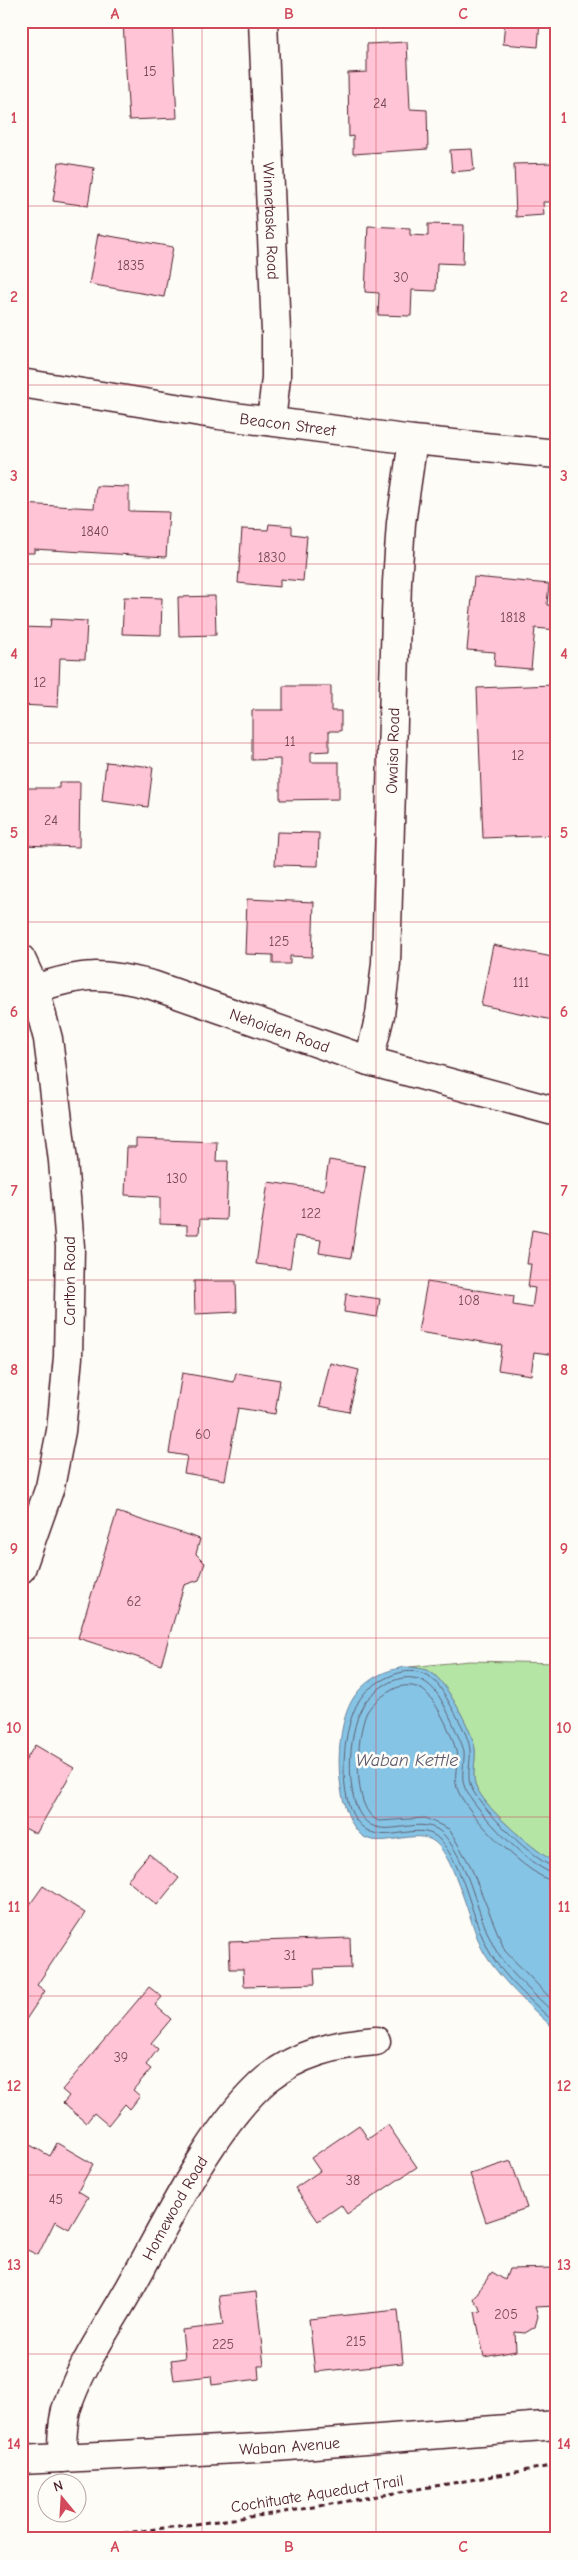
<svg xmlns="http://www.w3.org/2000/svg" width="578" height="2560" font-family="'Comic Neue',sans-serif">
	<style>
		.green { fill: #b4e5a5; stroke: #7f8268 }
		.water { fill: #85c4e5; stroke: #6d829b }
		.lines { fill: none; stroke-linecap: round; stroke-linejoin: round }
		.shore { stroke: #626175; stroke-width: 1 }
		.building { fill: #ffc5d6; stroke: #4a1f2b }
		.minor-casing { stroke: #4a1f2b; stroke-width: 31 }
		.major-casing { stroke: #4a1f2b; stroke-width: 31 }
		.path { stroke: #4a1f2b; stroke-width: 3; stroke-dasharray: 5 4; stroke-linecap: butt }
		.minor { stroke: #fdfcf7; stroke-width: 28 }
		.major { stroke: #fdfcf7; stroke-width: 28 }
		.grid { fill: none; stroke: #d1495b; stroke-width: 1; stroke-opacity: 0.55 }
		.labels { text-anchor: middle; stroke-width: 5; stroke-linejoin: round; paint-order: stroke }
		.number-label { font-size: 14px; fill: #774856 }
		.street-label { font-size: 16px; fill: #4a1f2b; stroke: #fdfcf7 }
		.water-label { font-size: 18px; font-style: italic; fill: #5f596c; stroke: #fdfcf7 }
		.neatline { fill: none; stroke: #d1495b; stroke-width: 2 }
		.grid-label { font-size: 16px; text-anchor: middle; font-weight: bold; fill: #d1495b }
	</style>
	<rect width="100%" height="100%" fill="#fdfcf7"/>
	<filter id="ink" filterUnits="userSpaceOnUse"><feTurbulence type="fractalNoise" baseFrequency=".02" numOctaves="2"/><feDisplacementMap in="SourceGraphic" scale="10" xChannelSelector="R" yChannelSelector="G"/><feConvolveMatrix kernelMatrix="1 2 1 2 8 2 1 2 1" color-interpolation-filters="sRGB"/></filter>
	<g filter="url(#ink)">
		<!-- green -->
		<path class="green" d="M 469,1661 L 557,1663 L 557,1864 C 534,1850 484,1809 475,1784 C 472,1773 476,1760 475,1749 C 473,1732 446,1682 432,1673 C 427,1669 416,1668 410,1667 Z"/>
		<!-- water -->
		<path class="water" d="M 410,1667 C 416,1668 427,1669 432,1673 C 446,1682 473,1732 475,1749 C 476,1760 472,1773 475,1784 C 484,1809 534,1850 557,1864 L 557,2031 C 534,2011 494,1974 481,1947 C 470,1922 455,1860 436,1843 C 416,1825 378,1853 359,1833 C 334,1806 334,1734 351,1702 C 363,1680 386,1668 410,1667 Z"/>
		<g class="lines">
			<!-- shore -->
			<g class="shore">
				<path d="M 557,1868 C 538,1866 475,1803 470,1784 C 467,1773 471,1761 470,1750 C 469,1738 460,1722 454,1711 C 447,1700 441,1685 430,1677 C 410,1664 386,1676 370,1688 C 341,1709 336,1793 356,1820 C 380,1853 418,1816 440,1840 C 465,1869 470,1912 486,1945 C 499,1974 534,2003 557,2025"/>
				<path d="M 557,1874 C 534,1873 474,1809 465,1788 C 460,1777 465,1762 464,1751 C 462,1743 457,1734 454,1726 C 448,1713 439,1690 425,1682 C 404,1670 379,1685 366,1701 C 348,1724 344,1794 362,1817 C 382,1845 423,1809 445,1836 C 470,1867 475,1908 492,1943 C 505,1971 535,1994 557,2016"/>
				<path d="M 557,1882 C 532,1881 464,1812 457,1788 C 453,1776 459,1763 456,1751 C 453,1736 434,1695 421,1689 C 412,1684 400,1685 392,1690 C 382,1696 373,1702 367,1712 C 356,1734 351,1812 379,1821 L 425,1818 L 449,1829 L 470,1865 L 505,1951 L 557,2005"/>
			</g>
		</g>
		<!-- building -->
		<g class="building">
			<polygon points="172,21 177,118 129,120 123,22"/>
			<polygon points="505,21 540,21 538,47 503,44"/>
			<polygon points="407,42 410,109 427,110 428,149 353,154 353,136 349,137 348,73 367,72 367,44"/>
			<polygon points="472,149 474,170 452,172 450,150"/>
			<polygon points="59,162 94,168 88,206 53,201"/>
			<polygon points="553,163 554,202 543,202 544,215 516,217 514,164"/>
			<polygon points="428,224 464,225 463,264 437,263 436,291 412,290 411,316 378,315 379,293 365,292 368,226 410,228 410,235 428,236"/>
			<polygon points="98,234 173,247 164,297 89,284"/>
			<polygon points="96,486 129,487 129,511 169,512 166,557 34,549 34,553 21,553 21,504 94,508"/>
			<polygon points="269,524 292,526 292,534 307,536 303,581 280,579 280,587 238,583 242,529 268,530"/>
			<polygon points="474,577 549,584 547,605 557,606 557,630 535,628 531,669 494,666 495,652 467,650"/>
			<polygon points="215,596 216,635 179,636 178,597"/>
			<polygon points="124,597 162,598 161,635 122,634"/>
			<polygon points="51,619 87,621 85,659 60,658 58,707 21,705 21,627 50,628"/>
			<polygon points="553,685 557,835 483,838 477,688"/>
			<polygon points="283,686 331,686 331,711 341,711 341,731 329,731 329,751 311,752 311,762 339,762 339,799 280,800 280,759 252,760 252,710 283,710"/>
			<polygon points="106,762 153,767 148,807 102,801"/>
			<polygon points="59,782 80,782 79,847 21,845 21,788 59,788"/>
			<polygon points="277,832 319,833 318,866 275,865"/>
			<polygon points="247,899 314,902 312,957 290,956 290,964 273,964 273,955 245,954"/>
			<polygon points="493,945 557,958 557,1021 481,1005"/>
			<polygon points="136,1139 217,1142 216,1161 228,1161 226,1220 200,1219 199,1234 187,1234 187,1225 160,1224 160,1197 125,1195 127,1147 136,1147"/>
			<polygon points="329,1160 365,1166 351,1258 319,1253 321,1240 295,1236 290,1268 256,1264 268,1182 324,1190"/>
			<polygon points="532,1230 557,1235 557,1355 534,1352 531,1375 498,1370 502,1345 418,1332 427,1282 514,1296 513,1305 532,1308 535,1288 528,1287 531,1264 527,1264"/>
			<polygon points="194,1281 236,1281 237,1312 195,1314"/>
			<polygon points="346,1294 380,1299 377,1317 344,1312"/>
			<polygon points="330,1363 359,1370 349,1412 320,1406"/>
			<polygon points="182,1373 234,1382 236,1373 280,1380 275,1414 238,1408 225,1480 184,1473 187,1456 169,1453"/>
			<polygon points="117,1512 200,1539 196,1554 205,1563 199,1580 184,1585 161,1665 78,1638"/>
			<polygon points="35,1745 74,1768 36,1834 21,1826 21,1768"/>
			<polygon points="149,1854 179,1878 157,1905 127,1880"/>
			<polygon points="43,1886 85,1913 37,1985 45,1991 21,2027 21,1917"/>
			<polygon points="350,1938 351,1968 314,1969 315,1984 244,1986 243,1969 230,1969 229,1942"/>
			<polygon points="149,1987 162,1997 155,2005 171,2019 151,2043 158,2049 146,2065 151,2069 133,2090 140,2096 130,2109 125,2104 108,2125 94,2113 86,2123 63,2103 69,2096 62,2090"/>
			<polygon points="359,2125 368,2139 388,2125 417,2167 347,2214 341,2205 318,2221 295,2188 320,2171 311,2158"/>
			<polygon points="21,2140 50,2156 57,2143 93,2164 78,2191 88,2197 69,2229 55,2221 38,2255 21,2247 21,2210 27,2200 21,2197"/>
			<polygon points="511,2161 527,2208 486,2222 470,2174"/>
			<polygon points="557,2268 557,2306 535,2307 538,2316 535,2327 525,2333 515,2332 516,2351 484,2357 475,2312 482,2311 473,2299 492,2272 505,2280 509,2269"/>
			<polygon points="256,2292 264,2366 258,2366 259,2379 212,2385 211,2376 174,2380 171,2360 185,2358 182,2330 223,2325 219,2296"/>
			<polygon points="398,2310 403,2363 315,2372 309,2319"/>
		</g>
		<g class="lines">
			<defs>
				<g id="minor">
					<path id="s1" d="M 263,21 L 276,332 L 276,378 L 271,421"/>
					<polyline points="21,959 35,989 48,1039 63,1161 70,1247 68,1357 61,1431 50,1487 21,1569"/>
					<path id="s2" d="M 35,989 C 83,972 103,973 152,985 L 369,1061 L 557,1112"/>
					<path id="s3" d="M 369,1061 L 380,1015 L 386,963 L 397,582 L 401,523 L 413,440"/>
					<path id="s4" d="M 62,2458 C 62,2442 62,2426 66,2410 C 79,2368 106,2330 127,2293 C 164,2228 211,2126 267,2079 C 299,2053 336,2044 376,2041"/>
					<path id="s5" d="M 21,2460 L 276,2447 L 557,2425"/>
				</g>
				<g id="major">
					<path id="s6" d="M 21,383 L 219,415 L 413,440 L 557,454"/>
				</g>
			</defs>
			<!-- minor casing -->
			<use href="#minor" class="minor-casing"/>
			<!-- major casing -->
			<use href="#major" class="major-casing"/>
			<!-- path -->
			<polyline class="path" points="79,2539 279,2513 557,2465"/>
			<!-- minor -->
			<use href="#minor" class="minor"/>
			<!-- major -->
			<use href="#major" class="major"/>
		</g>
	</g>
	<!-- grid -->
	<path class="grid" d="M 202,21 L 202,2539M 376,21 L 376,2539M 21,206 L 557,206M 21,385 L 557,385M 21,564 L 557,564M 21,743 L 557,743M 21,922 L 557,922M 21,1101 L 557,1101M 21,1280 L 557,1280M 21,1459 L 557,1459M 21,1638 L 557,1638M 21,1817 L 557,1817M 21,1996 L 557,1996M 21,2175 L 557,2175M 21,2354 L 557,2354"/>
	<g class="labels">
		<!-- number labels -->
		<g class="number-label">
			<text x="150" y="76">15</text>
			<text x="380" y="108">24</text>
			<text x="131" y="270">1835</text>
			<text x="401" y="282">30</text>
			<text x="95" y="536">1840</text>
			<text x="272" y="562">1830</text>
			<text x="513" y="622">1818</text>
			<text x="40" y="687">12</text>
			<text x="290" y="746">11</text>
			<text x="518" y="760">12</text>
			<text x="51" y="825">24</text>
			<text x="279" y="946">125</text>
			<text x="521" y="987">111</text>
			<text x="177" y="1183">130</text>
			<text x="311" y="1218">122</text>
			<text x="469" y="1305">108</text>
			<text x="203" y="1439">60</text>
			<text x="134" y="1606">62</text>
			<text x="290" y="1960">31</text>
			<text x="121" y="2062">39</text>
			<text x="353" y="2185">38</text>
			<text x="56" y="2204">45</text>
			<text x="506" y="2319">205</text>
			<text x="356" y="2346">215</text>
			<text x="223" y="2349">225</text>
		</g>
		<!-- street labels -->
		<g class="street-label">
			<text dy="6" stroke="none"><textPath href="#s1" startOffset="200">Winnetaska Road</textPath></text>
			<text dy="6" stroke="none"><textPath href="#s6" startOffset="270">Beacon Street</textPath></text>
			<text dy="6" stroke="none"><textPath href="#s3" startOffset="312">Owaisa Road</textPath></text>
			<text dy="6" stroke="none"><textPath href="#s2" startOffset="255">Nehoiden Road</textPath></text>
			<text transform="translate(69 1281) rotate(-90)" y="6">Carlton Road</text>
			<text dy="6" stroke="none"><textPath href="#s4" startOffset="278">Homewood Road</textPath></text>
			<text dy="6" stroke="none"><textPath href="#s5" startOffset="269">Waban Avenue</textPath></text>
			<text transform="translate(317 2493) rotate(-9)" y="6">Cochituate Aqueduct Trail</text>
		</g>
		<!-- water labels -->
		<g class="water-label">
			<text x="407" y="1766">Waban Kettle</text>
		</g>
	</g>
	<!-- margin -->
	<rect width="578" height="2560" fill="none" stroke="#fdfcf7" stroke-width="55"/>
	<!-- north arrow -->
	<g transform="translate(62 2498) rotate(342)"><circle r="24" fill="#fdfcf7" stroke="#b5a4a5"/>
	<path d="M0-4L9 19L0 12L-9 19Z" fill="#d1495b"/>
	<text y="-8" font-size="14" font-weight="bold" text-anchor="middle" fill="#4a1f2b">N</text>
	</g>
	<rect x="28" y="28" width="522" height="2504" class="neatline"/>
	<g class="grid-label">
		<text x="115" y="19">A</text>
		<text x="289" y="19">B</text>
		<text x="463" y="19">C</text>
		<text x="14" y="123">1</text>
		<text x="564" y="123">1</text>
		<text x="14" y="302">2</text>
		<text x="564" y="302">2</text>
		<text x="14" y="481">3</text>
		<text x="564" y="481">3</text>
		<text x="14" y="659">4</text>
		<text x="564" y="659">4</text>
		<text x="14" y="838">5</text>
		<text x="564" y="838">5</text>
		<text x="14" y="1017">6</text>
		<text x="564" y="1017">6</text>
		<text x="14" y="1196">7</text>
		<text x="564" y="1196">7</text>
		<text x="14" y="1375">8</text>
		<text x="564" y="1375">8</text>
		<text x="14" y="1554">9</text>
		<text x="564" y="1554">9</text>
		<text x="14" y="1733">10</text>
		<text x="564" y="1733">10</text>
		<text x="14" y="1912">11</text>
		<text x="564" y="1912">11</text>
		<text x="14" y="2091">12</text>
		<text x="564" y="2091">12</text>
		<text x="14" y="2270">13</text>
		<text x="564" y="2270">13</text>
		<text x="14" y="2449">14</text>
		<text x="564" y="2449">14</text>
		<text x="115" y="2552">A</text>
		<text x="289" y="2552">B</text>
		<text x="463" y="2552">C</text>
	</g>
</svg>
